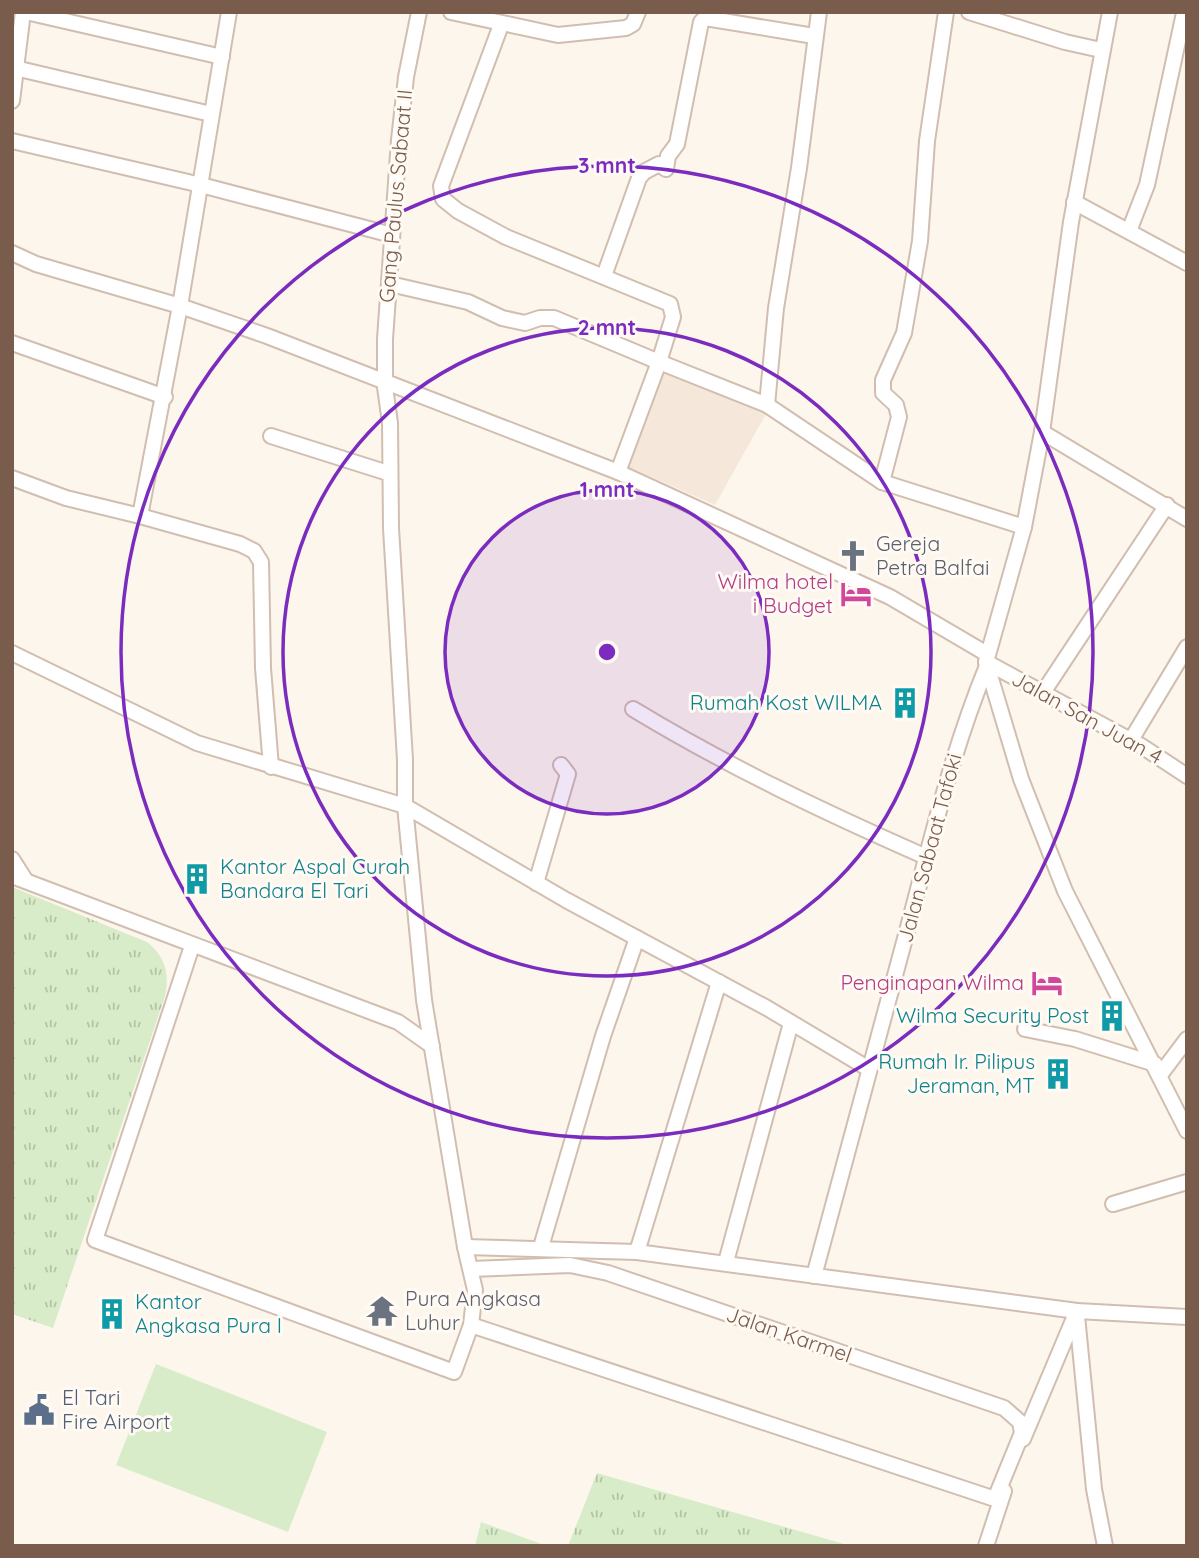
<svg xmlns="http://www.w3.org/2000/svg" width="1199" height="1558" font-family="Quicksand,sans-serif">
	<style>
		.residential { fill: #f5e8da }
		.grass { fill: url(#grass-tufts) }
		.pitch { fill: #d8ecc9 }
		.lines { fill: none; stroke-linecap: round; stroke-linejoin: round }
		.minor-casing { stroke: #d1beb0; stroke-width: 18 }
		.minor { stroke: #fff; stroke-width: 14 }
		.ring { fill: none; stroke: #7b2cbf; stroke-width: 3.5 }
		.labels { text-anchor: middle; stroke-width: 6; stroke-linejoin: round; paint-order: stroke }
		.street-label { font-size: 21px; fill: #7a5c4d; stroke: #fffaf3 }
		.worship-label { font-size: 21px; fill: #5b616d; stroke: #fffaf3; text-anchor: start }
		.hotel-label { font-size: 21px; fill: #b23c85; stroke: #fffaf3; text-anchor: end }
		.culture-label { font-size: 21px; fill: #0d838f; stroke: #fffaf3; text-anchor: end }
		.service-label { font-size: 21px; fill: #4e5e75; stroke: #fffaf3; text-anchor: start }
		.centre { fill: #7b2cbf; stroke: #fffaf3; stroke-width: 3.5 }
		.ring-label { font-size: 21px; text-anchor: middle; font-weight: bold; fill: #7b2cbf; stroke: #fffaf3; stroke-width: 6; stroke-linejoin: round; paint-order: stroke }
	</style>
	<defs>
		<pattern id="grass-tufts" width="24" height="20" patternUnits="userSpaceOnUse" patternTransform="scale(1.75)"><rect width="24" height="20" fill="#d8ecc9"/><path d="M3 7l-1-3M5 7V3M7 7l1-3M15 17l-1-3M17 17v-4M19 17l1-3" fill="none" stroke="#b4c2a5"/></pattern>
	</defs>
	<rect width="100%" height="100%" fill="#fdf6ec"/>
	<!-- residential -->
	<polygon class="residential" points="657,361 766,414 715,505 620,463"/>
	<!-- grass -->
	<g class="grass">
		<path d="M 12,887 L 147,942 C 165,956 170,974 165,996 L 53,1328 L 12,1314 Z"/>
		<polygon points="597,1473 851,1546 568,1546"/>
		<polygon points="481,1522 547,1546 475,1546"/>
	</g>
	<!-- pitch -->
	<polygon class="pitch" points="156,1364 327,1432 288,1532 116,1465"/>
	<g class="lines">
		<defs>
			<g id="minor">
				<polyline points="26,12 222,57"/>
				<polyline points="451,12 558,35 626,28 633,24 638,12"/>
				<polyline points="969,12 1065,42 1101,50"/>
				<polyline points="1110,12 1071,222 1042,432 1024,527 986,662 1021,779 1065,891 1187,1131"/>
				<polyline points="501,25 441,186 443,199 458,211 506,237 670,304 673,317 659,362 767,405 776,308 799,168 819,12"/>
				<polyline points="15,68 211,114"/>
				<polyline points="12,101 23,12"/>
				<polyline points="12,141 201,185 392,235"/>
				<polyline points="1074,202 1187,263"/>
				<polyline points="1129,231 1147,185 1184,13"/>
				<polyline points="12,253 36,264 180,306 229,12"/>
				<polyline points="604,276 639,178 644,172 659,164 666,169 668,156 677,144 701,22 705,18 814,36"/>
				<polyline points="390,284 468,302 502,318 525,323 540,318 554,318 659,362 618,472"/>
				<polyline points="12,343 165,397"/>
				<polyline points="767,405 882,482 1024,527"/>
				<polyline points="1042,432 1187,519"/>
				<polyline points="271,436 388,473"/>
				<polyline points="12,478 66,498 140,516 180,306 267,336 618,472 890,597 987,654"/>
				<polyline points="882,482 899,417 896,405 883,393 883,380 904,333 920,241 927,141 946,12"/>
				<polyline points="140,516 240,544 254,551 261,562 263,668 271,767"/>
				<polyline points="12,653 197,743 405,806 566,900 767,1008 869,1069"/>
				<polyline points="986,662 1143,747 1187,776"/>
				<polyline points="1044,691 1167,505"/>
				<path d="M 633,709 C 727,766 824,812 924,856"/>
				<polyline points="1131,740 1187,647"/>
				<polyline points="12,859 26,881"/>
				<polyline points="12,876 398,1022 432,1046"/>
				<polyline points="536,883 568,774 561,765"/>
				<polyline points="192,946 95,1240 454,1372 471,1325 475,1290 465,1247 424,1000 405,806 405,760 391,528 390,423 385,387 385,339 399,140 406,77 419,12"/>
				<polyline points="1025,1029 1075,1039 1155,1064"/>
				<polyline points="1160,1075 1187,1039"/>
				<polyline points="1113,1204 1187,1182"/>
				<polyline points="465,1247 637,1252 1077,1311 1187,1317"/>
				<polyline points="541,1247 603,1036 637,938"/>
				<polyline points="637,1252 719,982"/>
				<polyline points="726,1262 791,1023"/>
				<polyline points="471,1269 570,1265 608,1273 1004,1408 1020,1422 1022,1433 995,1499 471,1325"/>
				<path d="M 814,1276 C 844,1161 877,1046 907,931 C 931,841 952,751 987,666"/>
				<polyline points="1077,1316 1094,1489 1105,1546"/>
				<polyline points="1023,1439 1077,1311"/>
				<polyline points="986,1546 1004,1491"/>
			</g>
		</defs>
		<!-- minor casing -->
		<use href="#minor" class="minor-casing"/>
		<!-- minor -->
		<use href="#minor" class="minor"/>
	</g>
	<!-- distance rings -->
	<circle cx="607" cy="652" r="162" fill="#7b2cbf" fill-opacity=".12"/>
	<g class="ring">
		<circle cx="607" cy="652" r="162"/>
		<circle cx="607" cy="652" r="324"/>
		<circle cx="607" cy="652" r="486"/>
	</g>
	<!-- icons -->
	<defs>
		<symbol id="church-bare" viewBox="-9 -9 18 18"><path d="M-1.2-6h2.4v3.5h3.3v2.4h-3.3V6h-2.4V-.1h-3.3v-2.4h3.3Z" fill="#6b7280" stroke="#fffaf3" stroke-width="2.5" paint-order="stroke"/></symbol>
		<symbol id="hotel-bare" viewBox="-9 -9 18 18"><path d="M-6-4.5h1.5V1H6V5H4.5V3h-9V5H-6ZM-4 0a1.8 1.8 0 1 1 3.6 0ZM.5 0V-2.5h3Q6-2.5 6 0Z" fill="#d1479c" stroke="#fffaf3" stroke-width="2.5" paint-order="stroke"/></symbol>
		<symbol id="building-bare" viewBox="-9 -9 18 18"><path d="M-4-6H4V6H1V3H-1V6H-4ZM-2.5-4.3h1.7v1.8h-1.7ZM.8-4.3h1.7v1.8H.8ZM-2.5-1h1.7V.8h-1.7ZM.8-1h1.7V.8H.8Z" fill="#0f9aa8" stroke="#fffaf3" stroke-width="2.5" paint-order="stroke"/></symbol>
		<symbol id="temple-bare" viewBox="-9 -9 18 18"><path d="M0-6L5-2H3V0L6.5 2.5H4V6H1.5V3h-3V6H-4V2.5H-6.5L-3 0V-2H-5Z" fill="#6b7280" stroke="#fffaf3" stroke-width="2.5" paint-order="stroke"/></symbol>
		<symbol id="civic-bare" viewBox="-9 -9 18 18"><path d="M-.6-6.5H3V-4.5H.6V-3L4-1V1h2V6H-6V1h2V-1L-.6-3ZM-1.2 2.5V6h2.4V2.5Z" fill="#5c6f8a" stroke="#fffaf3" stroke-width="2.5" paint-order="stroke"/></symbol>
	</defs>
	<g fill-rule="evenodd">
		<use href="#church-bare" x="831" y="534" width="44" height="44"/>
		<use href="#hotel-bare" x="834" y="572" width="44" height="44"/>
		<use href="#building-bare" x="883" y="681" width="44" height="44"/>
		<use href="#building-bare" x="175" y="857" width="44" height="44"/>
		<use href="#hotel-bare" x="1025" y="961" width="44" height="44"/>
		<use href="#building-bare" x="1090" y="994" width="44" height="44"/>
		<use href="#building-bare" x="1036" y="1052" width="44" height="44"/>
		<use href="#temple-bare" x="360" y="1289" width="44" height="44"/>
		<use href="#building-bare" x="90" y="1292" width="44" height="44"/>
		<use href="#civic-bare" x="17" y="1388" width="44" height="44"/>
	</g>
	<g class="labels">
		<!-- street labels -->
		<g class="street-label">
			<text transform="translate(396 196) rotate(-85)" y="7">Gang Paulus Sabaat II</text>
			<text transform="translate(1087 718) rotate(29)" y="7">Jalan San Juan 4</text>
			<text transform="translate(930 848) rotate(-75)" y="7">Jalan Sabaat Tafoki</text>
			<text transform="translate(789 1335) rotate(19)" y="7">Jalan Karmel</text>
		</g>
		<!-- worship labels -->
		<g class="worship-label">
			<text x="876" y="551">Gereja<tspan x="876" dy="24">Petra Balfai</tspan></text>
			<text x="405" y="1306">Pura Angkasa<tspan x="405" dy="24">Luhur</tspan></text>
		</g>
		<!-- hotel labels -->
		<g class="hotel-label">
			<text x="833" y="589">Wilma hotel<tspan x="833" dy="24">i Budget</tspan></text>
			<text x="1024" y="990">Penginapan Wilma</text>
		</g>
		<!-- culture labels -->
		<g class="culture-label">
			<text x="882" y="710">Rumah Kost WILMA</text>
			<text x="220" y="874" text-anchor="start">Kantor Aspal Curah<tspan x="220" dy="24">Bandara El Tari</tspan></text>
			<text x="1089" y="1023">Wilma Security Post</text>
			<text x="1035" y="1069">Rumah Ir. Pilipus<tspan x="1035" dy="24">Jeraman, MT</tspan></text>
			<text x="135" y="1309" text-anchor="start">Kantor<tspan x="135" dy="24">Angkasa Pura I</tspan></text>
		</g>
		<!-- service labels -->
		<g class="service-label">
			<text x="62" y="1405">El Tari<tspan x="62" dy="24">Fire Airport</tspan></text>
		</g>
	</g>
	<circle cx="607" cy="652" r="10" class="centre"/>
	<g class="ring-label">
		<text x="607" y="173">3 mnt</text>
		<text x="607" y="335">2 mnt</text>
		<text x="607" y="497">1 mnt</text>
	</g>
	<!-- border -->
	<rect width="1199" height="1558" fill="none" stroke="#7a5c4d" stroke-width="28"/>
</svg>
